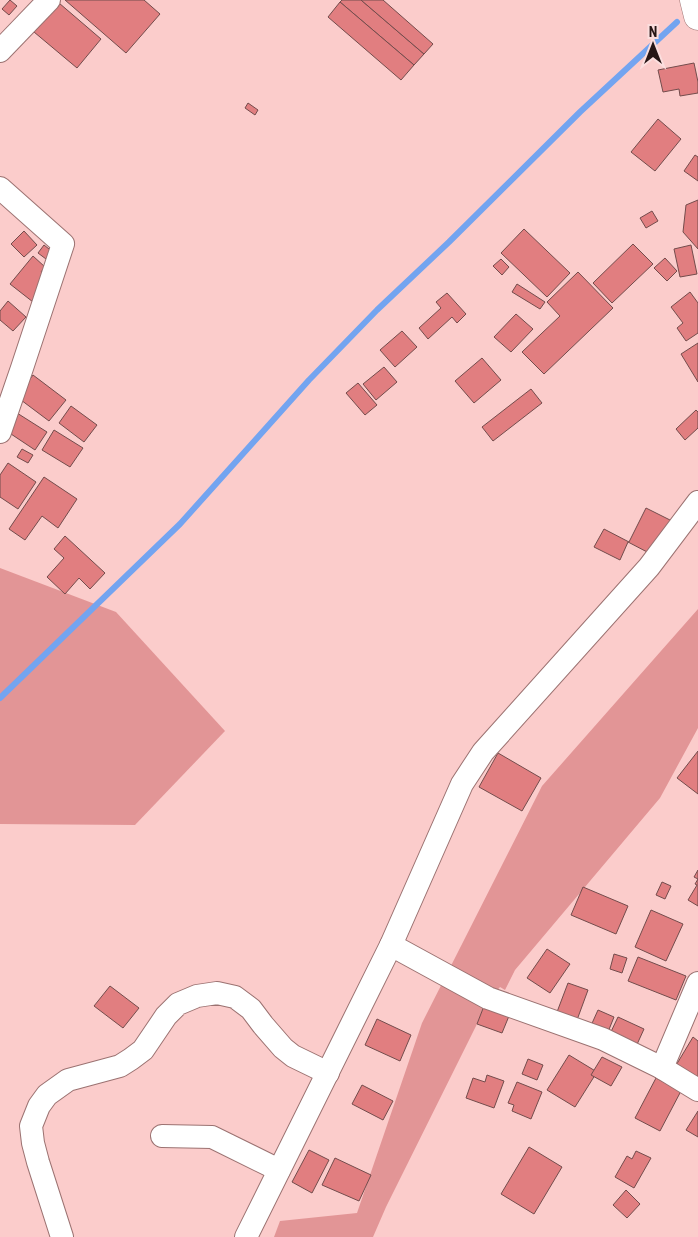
<svg xmlns="http://www.w3.org/2000/svg" width="698" height="1237" font-family="'Roboto Condensed',sans-serif">
	<style>
		.green { fill: #e29596 }
		.lines { fill: none; stroke-linecap: round; stroke-linejoin: round }
		.stream { stroke: #73a4f0; stroke-width: 6 }
		.building { fill: #e17e80; stroke: #734c4c }
		.minor-casing { stroke: #9b7271; stroke-width: 24 }
		.highway-casing { stroke: #9b7271; stroke-width: 29 }
		.minor { stroke: #fff; stroke-width: 22 }
		.highway { stroke: #fff; stroke-width: 28 }
	</style>
	<rect width="100%" height="100%" fill="#fbcccb"/>
	<!-- green -->
	<g class="green">
		<polygon points="0,568 116,612 225,731 135,825 0,824"/>
		<polygon points="698,609 698,728 660,798 515,970 505,990 500,987 484,1006 477,1024 386,1207 373,1237 274,1237 280,1221 357,1213 422,1023 542,786"/>
	</g>
	<g class="lines">
		<!-- stream -->
		<polyline class="stream" points="0,698 180,524 309,380 377,310 449,242 580,112 677,22"/>
	</g>
	<!-- building -->
	<g class="building">
		<polygon points="10,0 17,6 9,15 2,9"/>
		<polygon points="65,0 144,0 160,14 126,53"/>
		<polygon points="342,0 361,0 424,54 414,65 340,2"/>
		<polygon points="361,0 383,0 433,44 424,54"/>
		<polygon points="340,2 414,65 401,80 328,17"/>
		<polygon points="59,3 101,39 77,68 34,32"/>
		<polygon points="694,63 698,82 698,93 680,96 679,89 663,92 658,70"/>
		<polygon points="248,103 258,110 255,115 245,108"/>
		<polygon points="658,119 681,139 655,171 631,152"/>
		<polygon points="695,155 698,157 698,181 684,171"/>
		<polygon points="698,200 698,249 683,232 686,205"/>
		<polygon points="652,211 658,221 646,228 640,218"/>
		<polygon points="524,229 570,273 547,297 501,253"/>
		<polygon points="24,231 37,245 24,257 11,244"/>
		<polygon points="633,244 653,264 612,303 593,283"/>
		<polygon points="44,245 54,253 46,259 38,253"/>
		<polygon points="691,245 697,274 680,277 674,249"/>
		<polygon points="33,256 45,267 41,272 51,279 33,302 10,284"/>
		<polygon points="665,258 677,271 667,281 654,268"/>
		<polygon points="501,259 509,267 502,275 493,266"/>
		<polygon points="578,272 613,308 544,374 522,352 560,316 547,302"/>
		<polygon points="517,284 545,302 540,309 512,292"/>
		<polygon points="690,292 698,303 698,333 686,341 677,328 683,323 671,307"/>
		<polygon points="447,293 466,314 457,323 452,317 428,339 419,328 441,308 436,302"/>
		<polygon points="8,301 26,317 13,331 0,320 0,311"/>
		<polygon points="516,314 533,329 511,352 494,337"/>
		<polygon points="402,331 417,347 395,367 380,350"/>
		<polygon points="698,343 698,382 681,354"/>
		<polygon points="482,358 501,380 474,403 455,381"/>
		<polygon points="384,367 397,382 376,400 363,384"/>
		<polygon points="33,375 66,400 49,421 17,397"/>
		<polygon points="358,383 377,405 365,415 346,393"/>
		<polygon points="531,389 542,403 493,441 482,427"/>
		<polygon points="71,406 97,425 84,442 59,423"/>
		<polygon points="696,410 698,412 698,428 685,440 676,429"/>
		<polygon points="17,413 47,432 35,450 5,430"/>
		<polygon points="54,430 83,448 70,467 42,450"/>
		<polygon points="22,449 33,455 28,463 17,457"/>
		<polygon points="8,463 36,482 18,509 0,497 0,475"/>
		<polygon points="44,477 77,499 58,528 42,516 25,540 9,529"/>
		<polygon points="646,508 674,522 651,554 628,542 620,560 594,547 604,529 629,542"/>
		<polygon points="65,536 105,573 90,589 79,578 65,594 47,577 64,558 54,549"/>
		<polygon points="698,751 698,794 677,778"/>
		<polygon points="498,753 541,778 522,811 479,787"/>
		<polygon points="698,870 698,906 688,900 697,885 695,884 698,879 694,877"/>
		<polygon points="662,882 671,886 665,899 656,895"/>
		<polygon points="583,887 628,906 616,934 571,915"/>
		<polygon points="651,910 683,924 666,961 635,947"/>
		<polygon points="547,949 570,964 550,993 527,978"/>
		<polygon points="614,954 627,958 622,973 610,969"/>
		<polygon points="638,957 686,976 676,1000 628,981"/>
		<polygon points="568,983 588,990 577,1020 557,1012"/>
		<polygon points="110,986 139,1008 123,1028 94,1006"/>
		<polygon points="484,1006 509,1016 502,1033 477,1024"/>
		<polygon points="598,1010 614,1017 606,1037 589,1030"/>
		<polygon points="618,1017 644,1029 634,1051 608,1038"/>
		<polygon points="377,1019 411,1035 400,1061 365,1045"/>
		<polygon points="693,1037 698,1041 698,1080 675,1067"/>
		<polygon points="569,1055 597,1072 575,1107 547,1090"/>
		<polygon points="602,1057 622,1067 611,1086 591,1075"/>
		<polygon points="528,1059 543,1065 537,1080 522,1074"/>
		<polygon points="487,1075 504,1081 494,1108 466,1098 473,1078 485,1082"/>
		<polygon points="656,1078 681,1091 660,1131 635,1118"/>
		<polygon points="517,1082 542,1092 531,1119 512,1111 514,1105 508,1103"/>
		<polygon points="362,1085 393,1101 383,1120 352,1104"/>
		<polygon points="698,1111 698,1137 686,1130"/>
		<polygon points="529,1147 562,1167 534,1214 501,1194"/>
		<polygon points="309,1150 329,1160 312,1193 292,1182"/>
		<polygon points="636,1151 651,1158 634,1188 615,1177 627,1156 632,1159"/>
		<polygon points="335,1158 371,1175 359,1201 322,1185"/>
		<polygon points="626,1190 640,1204 627,1218 613,1205"/>
	</g>
	<g class="lines">
		<defs>
			<g id="minor">
				<polyline points="0,51 49,0"/>
				<polyline points="0,188 63,244 22,368 0,432"/>
				<polyline points="391,945 488,998 603,1039 662,1068 698,1090"/>
				<polyline points="662,1068 698,983"/>
				<polyline points="162,1136 212,1137 279,1170"/>
				<polyline points="62,1237 38,1162 33,1143 31,1126 39,1106 47,1095 68,1080 120,1066 131,1059 143,1050 166,1016 178,1004 197,996 217,993 235,997 251,1009 263,1025 283,1048 293,1056 328,1073"/>
				<polyline points="246,1237 391,945 462,784 483,752 649,567 698,502"/>
			</g>
			<polyline id="highway" points="694,0 698,16"/>
		</defs>
		<!-- minor casing -->
		<use href="#minor" class="minor-casing"/>
		<!-- highway casing -->
		<use href="#highway" class="highway-casing"/>
		<!-- minor -->
		<use href="#minor" class="minor"/>
		<!-- highway -->
		<use href="#highway" class="highway"/>
	</g>
	<!-- north arrow -->
	<g transform="translate(653 45)" stroke="#fbdede" stroke-width="4" paint-order="stroke">
	<path d="M0-4L9 19L0 12L-9 19Z" fill="#261616"/>
	<text y="-8" font-size="14" font-weight="bold" text-anchor="middle" fill="#261616">N</text>
	</g>
</svg>
